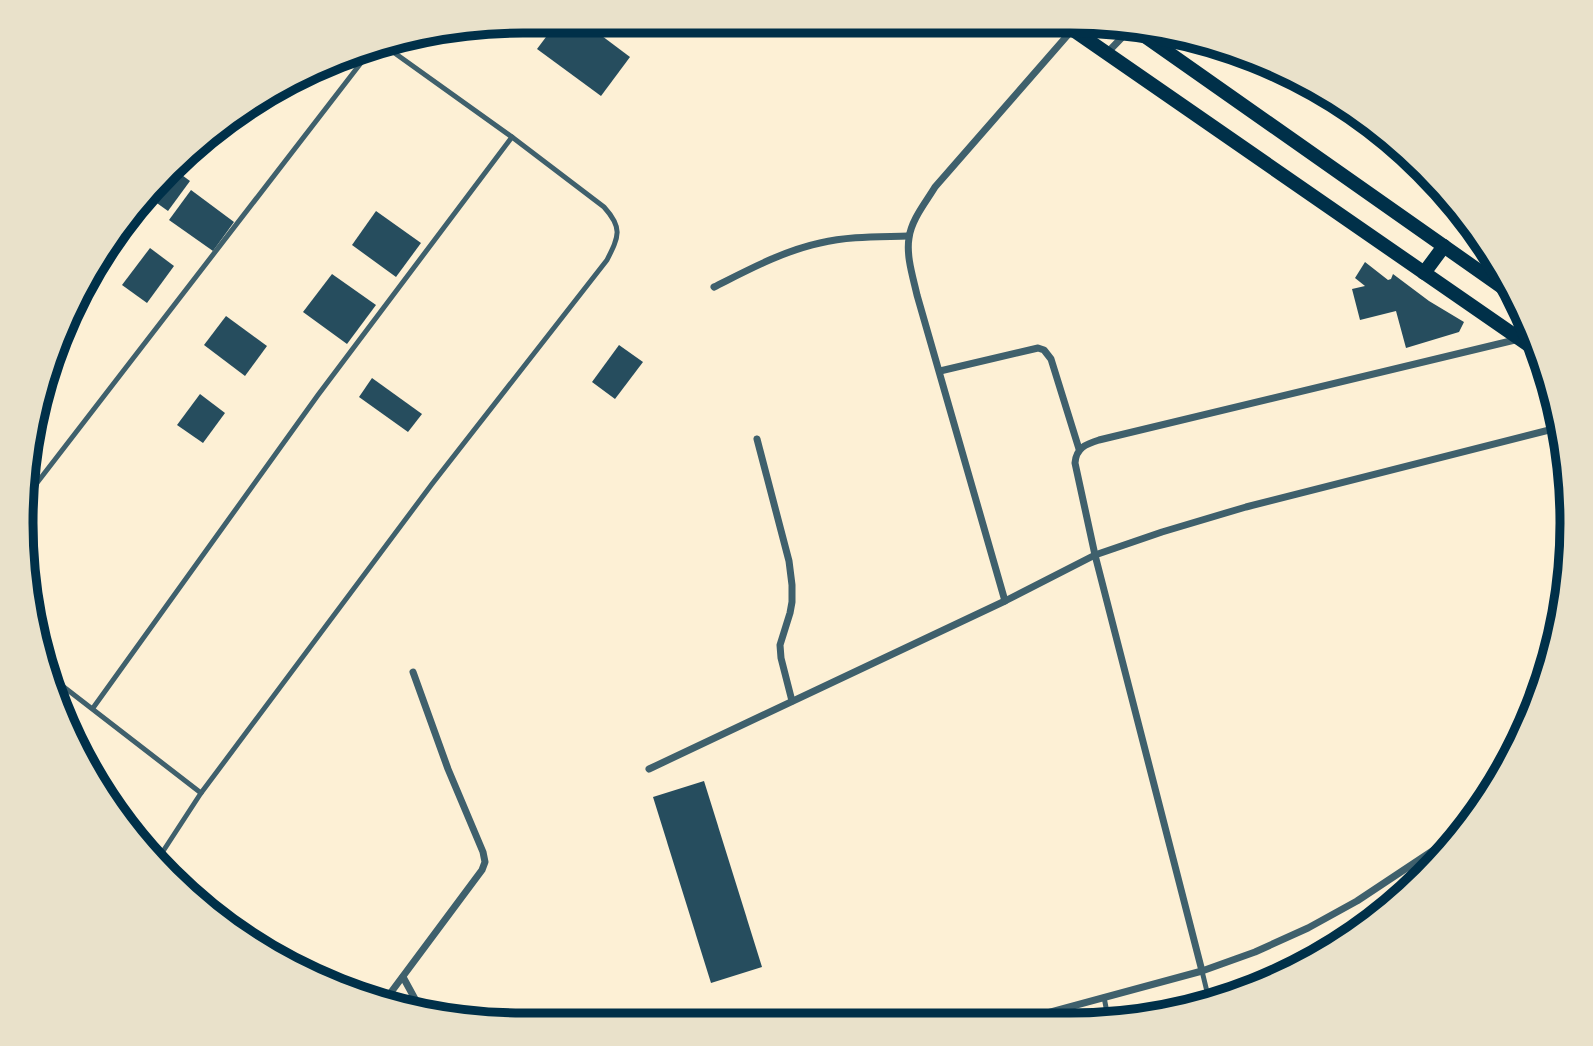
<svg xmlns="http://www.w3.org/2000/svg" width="1593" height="1046" font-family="Overpass,sans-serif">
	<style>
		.building { fill: #264d5e }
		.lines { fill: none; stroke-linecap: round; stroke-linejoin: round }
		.service { stroke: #3f606c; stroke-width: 5 }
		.minor { stroke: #3f606c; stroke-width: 7 }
		.secondary { stroke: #003049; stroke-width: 14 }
		.rim { fill: none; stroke: #003049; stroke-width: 9 }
	</style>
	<rect width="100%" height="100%" fill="#fdf0d5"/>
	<!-- building -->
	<g class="building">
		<polygon points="558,21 582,21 630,57 601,96 537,49"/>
		<polygon points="175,170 190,181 168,211 147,196"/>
		<polygon points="191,190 234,222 213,251 169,220"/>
		<polygon points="376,211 421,243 396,277 352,245"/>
		<polygon points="150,248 174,266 147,303 122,285"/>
		<polygon points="1365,262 1388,280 1391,279 1393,274 1429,301 1464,322 1459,332 1406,348 1396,311 1360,320 1352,289 1365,286 1355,278"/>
		<polygon points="332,274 376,305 347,344 303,312"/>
		<polygon points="226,316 267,346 245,376 204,345"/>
		<polygon points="619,345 643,362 615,399 592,382"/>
		<polygon points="372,378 422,414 408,432 359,397"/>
		<polygon points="200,394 225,413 203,443 177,425"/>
		<polygon points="704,781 762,967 711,983 653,797"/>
	</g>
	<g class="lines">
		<!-- service -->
		<g class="service">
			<polyline points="23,501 374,46"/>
			<polyline points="47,674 201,793"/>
			<polyline points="93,708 318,395 512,137"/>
			<path d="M 158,859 L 201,793 L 432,484 L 607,260 C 619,236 623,228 604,207 L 512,137 L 382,44"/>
			<polyline points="1202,971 1210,1004"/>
			<polyline points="1104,997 1109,1023"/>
		</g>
		<!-- minor -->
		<g class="minor">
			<polyline points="1107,53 1133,26"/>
			<path d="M 714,287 C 748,270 783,251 820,243 C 850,236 879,237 908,236"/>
			<polyline points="940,371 1038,348 1044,350 1051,359 1079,449"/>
			<polyline points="757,439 789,561 792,585 792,602 790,613 780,645 781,658 792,701"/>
			<path d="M 1005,601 L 917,295 C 913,277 906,256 909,238 C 911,220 926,202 935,187 L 1073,29"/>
			<polyline points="649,769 1005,601 1095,555 1162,532 1246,507 1561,427"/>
			<path d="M 1202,971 L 1095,555 L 1075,463 C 1076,448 1086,444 1099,440 L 1519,339"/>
			<polyline points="403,977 421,1010"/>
			<polyline points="386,999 482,870 485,862 483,852 448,769 413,672"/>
			<polyline points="1010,1023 1202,971 1255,952 1308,928 1357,901 1464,830"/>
		</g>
		<!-- secondary -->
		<g class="secondary">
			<polyline points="1066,25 1540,353"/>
			<polyline points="1129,25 1519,299"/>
			<polyline points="1424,273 1444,246"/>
		</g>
	</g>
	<!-- crop -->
	<path d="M0 0H1593V1046H0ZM523 33H1070A490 490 0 0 1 1560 523V523A490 490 0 0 1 1070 1013H523A490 490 0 0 1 33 523V523A490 490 0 0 1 523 33Z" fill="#e9e1ca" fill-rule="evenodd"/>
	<path class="rim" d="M523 33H1070A490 490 0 0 1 1560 523V523A490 490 0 0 1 1070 1013H523A490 490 0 0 1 33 523V523A490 490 0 0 1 523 33Z"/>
</svg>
